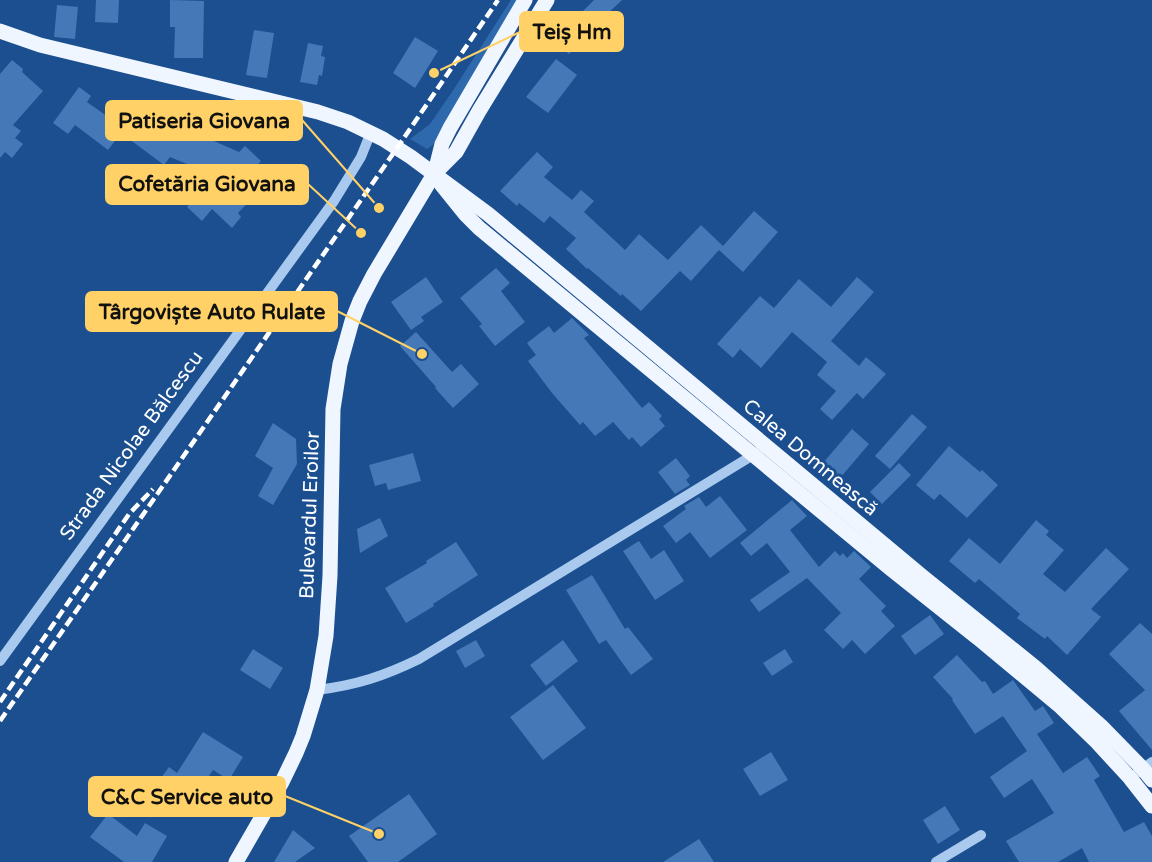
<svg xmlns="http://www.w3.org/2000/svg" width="1152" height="862" font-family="'Varela Round',sans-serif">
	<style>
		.green { fill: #2e69ad }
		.building { fill: #4478b7 }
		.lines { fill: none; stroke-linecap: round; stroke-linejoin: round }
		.minor { stroke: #a9c9ee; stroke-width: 10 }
		.major { stroke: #f0f6ff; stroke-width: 15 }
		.rail { stroke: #fff; stroke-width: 4.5; stroke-dasharray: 10 4.5; stroke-linecap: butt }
		.labels { text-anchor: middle; stroke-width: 6; stroke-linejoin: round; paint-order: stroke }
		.street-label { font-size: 20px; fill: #fff; stroke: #1b4f8f }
		.leader { fill: none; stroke: #ffd166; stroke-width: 2 }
		.callout-dot { fill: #ffd166; stroke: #1b4f8f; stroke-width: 2 }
		.callout { fill: #ffd166; stroke: #ffd166; stroke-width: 2 }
		.callout-label { font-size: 21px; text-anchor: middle; font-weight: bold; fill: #111 }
	</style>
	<rect width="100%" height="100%" fill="#1b4f8f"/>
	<!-- green -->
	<polygon class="green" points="511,0 522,0 454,114 433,145 427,149 410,139 430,124 452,92"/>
	<!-- building -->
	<g class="building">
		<polygon points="96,0 119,0 118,23 95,22"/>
		<polygon points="170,0 204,1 203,58 174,58 175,27 170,27"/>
		<polygon points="594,0 622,0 585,35 569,54 547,36 563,17 571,23"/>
		<polygon points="57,5 78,7 75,39 54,37"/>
		<polygon points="254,30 274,33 267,78 246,75"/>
		<polygon points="415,37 438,51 415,88 393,73"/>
		<polygon points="308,43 323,46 321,56 325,57 322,76 319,75 317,85 300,82"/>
		<polygon points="556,59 577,75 548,113 526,97"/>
		<polygon points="12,60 23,69 22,72 43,91 13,125 21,131 15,138 23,144 12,158 5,152 0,158 0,74"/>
		<polygon points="79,87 91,96 87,102 111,119 118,110 147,132 165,108 198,133 204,119 220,126 214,141 239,152 245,146 261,161 249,174 263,187 238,213 241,217 232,228 212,209 202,221 187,207 216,176 170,157 164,165 121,133 108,150 75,125 68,134 53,123"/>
		<polygon points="537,152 553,167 544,177 572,200 581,190 594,201 584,212 625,250 639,234 668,260 701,225 723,246 754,211 778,232 743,272 719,250 691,281 680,271 641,311 622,294 621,296 588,268 587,269 566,249 576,238 550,216 544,223 519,203 517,206 500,191"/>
		<polygon points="496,268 510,283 501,291 525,322 495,346 479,326 482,324 460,298"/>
		<polygon points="426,277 443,302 421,317 424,321 411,330 391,302"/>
		<polygon points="857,277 874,292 831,341 859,366 866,357 886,374 863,399 857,393 832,420 820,409 836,391 817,375 827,362 792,332 761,368 740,349 733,358 717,344 760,296 774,308 799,279 831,307"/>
		<polygon points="572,318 589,335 584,338 642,408 649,402 662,416 659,419 665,426 641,447 632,437 629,440 613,422 595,436 583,422 580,425 552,393 528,361 536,355 527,343 549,326 554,333"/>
		<polygon points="416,332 452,372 461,364 479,384 453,408 435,388 436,387 400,346"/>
		<polygon points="912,414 927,427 890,469 875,456"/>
		<polygon points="273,423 296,439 297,464 273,505 258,496 273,468 255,456"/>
		<polygon points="852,429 869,444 840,478 823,463"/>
		<polygon points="949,446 980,472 982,470 998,485 967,518 940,494 934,500 916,485"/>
		<polygon points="413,453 421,481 388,490 386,483 375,486 369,465"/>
		<polygon points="676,458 690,476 686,480 690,485 675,494 658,472"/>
		<polygon points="899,463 911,475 882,504 870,492"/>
		<polygon points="720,496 747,530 710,558 690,532 676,543 663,526 686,509 684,506 699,497 706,507"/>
		<polygon points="792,500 807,516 790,530 819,567 835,551 840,556 843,553 847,558 854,551 871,567 859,579 886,606 881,611 895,626 865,654 852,640 843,649 824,630 841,613 807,578 759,612 750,600 790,572 767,543 751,556 740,543"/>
		<polygon points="380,518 388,536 360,553 357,529"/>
		<polygon points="1036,520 1049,531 1046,535 1064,550 1043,574 1065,592 1106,548 1129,569 1091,609 1101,617 1067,655 1047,636 1045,639 1017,618 1020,614 979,579 975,583 949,561 969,538 1000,564"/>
		<polygon points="639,541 651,559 664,550 684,581 655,600 623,551"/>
		<polygon points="456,542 478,575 433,604 434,606 406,623 385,588 427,563 426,561"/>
		<polygon points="592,575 625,629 628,627 653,659 631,675 606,640 599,644 566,590"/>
		<polygon points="930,615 944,634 915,655 901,636"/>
		<polygon points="1140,623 1152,634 1152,750 1119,711 1145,690 1109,654"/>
		<polygon points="476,640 485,656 465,668 456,651"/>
		<polygon points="563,640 578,661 546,686 530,665"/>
		<polygon points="253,649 283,668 270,689 240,670"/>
		<polygon points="785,649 793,662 772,676 763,663"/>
		<polygon points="957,655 982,682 985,681 993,694 1013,680 1035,711 1043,706 1054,723 1037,734 1063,773 1087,757 1100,776 1094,780 1124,832 1144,822 1152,836 1152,862 1089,862 1082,848 1058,862 1019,862 1006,841 1054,813 1032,779 1004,798 990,777 1027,751 1003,716 975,734 952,700 953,699 933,677"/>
		<polygon points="553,685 586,728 543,760 510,717"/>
		<polygon points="203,732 243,757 229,780 213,770 186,810 153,789 169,767 177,773"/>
		<polygon points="771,752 788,780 760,796 743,769"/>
		<polygon points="409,794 437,834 398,862 368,862 349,836"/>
		<polygon points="945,806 960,830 938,844 923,820"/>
		<polygon points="108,814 137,836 145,823 167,836 152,862 124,862 90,837"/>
		<polygon points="293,830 315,848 295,862 274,862"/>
		<polygon points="699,839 714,862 663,862"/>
	</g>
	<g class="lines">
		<!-- minor -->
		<g class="minor">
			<polyline points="0,661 334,201 361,157 371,132"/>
			<path d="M 317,690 C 357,685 384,676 419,659 L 758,452"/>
			<polyline points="1137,773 1152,762"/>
			<polyline points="936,862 981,835"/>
		</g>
		<!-- major -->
		<g class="major">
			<polyline points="0,31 40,45 318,112 348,122 383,139 411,157 488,214 923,577 1036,668 1101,726 1143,769 1152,780"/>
			<polyline points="435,172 442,144 450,128 525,0"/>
			<polyline points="441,184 466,215 479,228 891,569 978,638 1061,707 1095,740 1130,778 1152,806"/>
			<polyline points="236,862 282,782 296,753 303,736 317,690 326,636 330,576 333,409 340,364 352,321 360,301 374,274 434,174 456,152 479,111 547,0"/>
		</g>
		<!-- rail -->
		<g class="rail">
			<polyline points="0,702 129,514 153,489"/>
			<polyline points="0,721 397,148 498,0"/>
		</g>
	</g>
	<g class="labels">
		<!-- street labels -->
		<g class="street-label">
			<text transform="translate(131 445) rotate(-54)" y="7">Strada Nicolae Bălcescu</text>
			<text transform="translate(811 457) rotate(40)" y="7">Calea Domnească</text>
			<text transform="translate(309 515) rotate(-88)" y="7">Bulevardul Eroilor</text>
		</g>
	</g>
	<!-- callouts -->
	<path class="leader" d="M434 73L520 32M379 208L302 120M361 233L308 184M422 354L337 311M379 834L285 796"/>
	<g class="callout-dot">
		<circle cx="434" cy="73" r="6"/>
		<circle cx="379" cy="208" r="6"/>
		<circle cx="361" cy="233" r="6"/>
		<circle cx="422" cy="354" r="6"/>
		<circle cx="379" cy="834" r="6"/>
	</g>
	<g class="callout">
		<rect x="520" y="12" width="103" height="39" rx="6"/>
		<rect x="106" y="101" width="196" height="39" rx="6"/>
		<rect x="106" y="165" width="202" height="39" rx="6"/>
		<rect x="86" y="292" width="251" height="39" rx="6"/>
		<rect x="89" y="777" width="196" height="39" rx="6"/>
	</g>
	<g class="callout-label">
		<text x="572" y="39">Teiș Hm</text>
		<text x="204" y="128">Patiseria Giovana</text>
		<text x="207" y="191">Cofetăria Giovana</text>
		<text x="212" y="319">Târgoviște Auto Rulate</text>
		<text x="187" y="804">C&amp;C Service auto</text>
	</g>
</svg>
